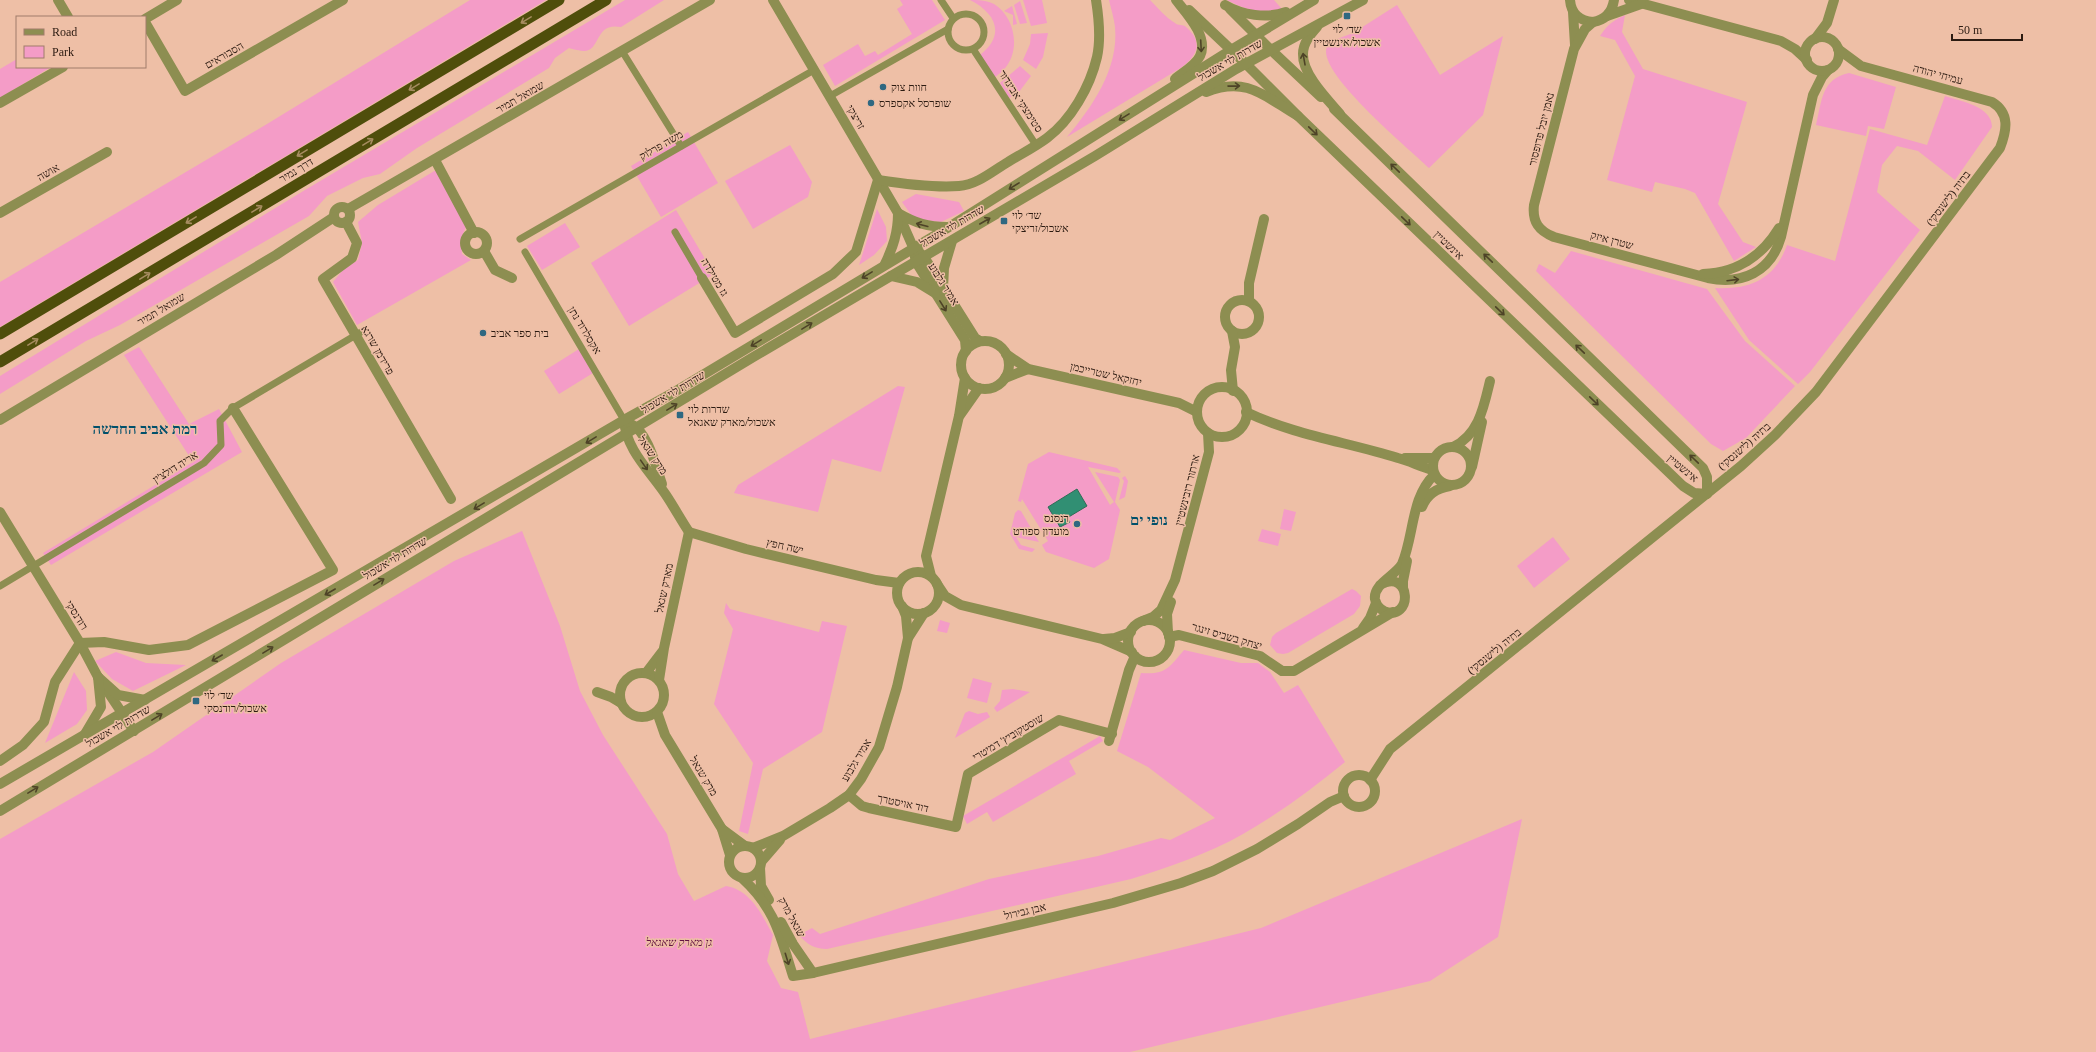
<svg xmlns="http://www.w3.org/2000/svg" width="2096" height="1052" font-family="'Times New Roman','Noto Sans Hebrew',serif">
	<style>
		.green { fill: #f49cc7 }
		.water { fill: #318f73; stroke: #306c56 }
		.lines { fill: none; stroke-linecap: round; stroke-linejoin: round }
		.pedestrian { stroke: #8d8e51; stroke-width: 7 }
		.minor { stroke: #8d8e51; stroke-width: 10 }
		.tertiary { stroke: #8d8e51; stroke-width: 10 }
		.trunk { stroke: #4f4e0b; stroke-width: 11 }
		.oneway { stroke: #a68c60 }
		.oneway2 { stroke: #4e4327 }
		.poi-dot { fill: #2f6881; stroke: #eebfa6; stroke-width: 1.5 }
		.labels { text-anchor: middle; stroke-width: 3; stroke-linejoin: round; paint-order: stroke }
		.poi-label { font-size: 11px; fill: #2c1b11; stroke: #eebfa6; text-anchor: start }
		.street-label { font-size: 11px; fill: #2c1b11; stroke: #eebfa6 }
		.park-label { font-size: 11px; font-style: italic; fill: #631242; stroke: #eebfa6 }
		.district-label { font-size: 15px; font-weight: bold; fill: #00506b; stroke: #eebfa6 }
	</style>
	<rect width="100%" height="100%" fill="#eebfa6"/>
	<!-- green -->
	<g class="green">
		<polygon points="470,0 546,0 0,327 0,282 267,124"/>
		<path d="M 625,0 L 664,0 L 621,27 C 595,22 601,49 585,51 C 580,51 573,49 569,48 L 555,58 L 549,68 L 417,148 L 380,174 L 363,178 L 327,196 L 309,216 L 120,325 L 86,341 L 0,394 L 0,376 L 305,190 Z"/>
		<polygon points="900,0 932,0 945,20 835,86 823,65 858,44 865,56 875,51 878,55 912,34 897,9 903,5"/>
		<path d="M 970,0 C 978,0 986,0 994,4 C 1014,16 1021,48 1006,67 C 1003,71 999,74 995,77 L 980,55 C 1006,35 996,13 970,0 Z"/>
		<polygon points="1023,0 1042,0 1047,23 1031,26"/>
		<path d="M 1109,0 L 1150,0 C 1157,7 1166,18 1175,23 C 1178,26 1183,24 1186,27 C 1205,43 1196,58 1179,69 L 1067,137 C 1092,107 1119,69 1115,27 C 1114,18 1111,9 1109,0 Z"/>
		<path d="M 1227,0 L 1274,0 L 1282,9 C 1264,16 1243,9 1227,0 Z"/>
		<polygon points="1020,1 1027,23 1020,24 1014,5"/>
		<path d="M 1397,5 L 1440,75 L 1503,36 L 1483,115 L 1429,168 C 1407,147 1325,79 1326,51 C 1326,48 1328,44 1329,42 L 1353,33 Z"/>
		<polygon points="1012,6 1017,24 1013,25 1013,15 1004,11"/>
		<path d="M 1625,15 L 1622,32 L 1643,69 L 1747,102 L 1718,204 L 1743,242 L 1756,247 L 1734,261 L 1695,193 L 1685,189 L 1655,182 L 1652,192 L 1607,180 L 1635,76 L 1615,40 L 1600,36 C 1607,25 1614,20 1625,15 Z"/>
		<polygon points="1048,33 1043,57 1036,69 1023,60 1030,44 1031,34"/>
		<polygon points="17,59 17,67 51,67 0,98 0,69"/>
		<polygon points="1020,66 1031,76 1019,92 1009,98 1000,83"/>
		<path d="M 1849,73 L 1896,87 L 1884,129 L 1868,126 L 1866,136 L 1816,125 C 1822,101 1821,79 1849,73 Z"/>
		<path d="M 1945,96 C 1960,101 1992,106 1992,127 L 1955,180 L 1918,151 L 1897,146 L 1882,165 L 1877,192 L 1920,230 L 1810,372 L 1798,384 L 1749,340 L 1715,288 C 1750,290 1775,279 1787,245 L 1835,261 L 1870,129 L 1927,145 Z"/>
		<polygon points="688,132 718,183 661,217 631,166"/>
		<polygon points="790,145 812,182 808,197 753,229 725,181"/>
		<polygon points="436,170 467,225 461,238 462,254 471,260 357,325 333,282 343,270 358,260 362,243 358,222 378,205"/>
		<polygon points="916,194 959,202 964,211 941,222 924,220 912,216 902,202"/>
		<polygon points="877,209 886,227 887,241 874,255 859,265"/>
		<polygon points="676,210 714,274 629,326 591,263"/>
		<polygon points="565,223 580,247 542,270 527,246"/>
		<polygon points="1571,251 1707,289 1745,341 1795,386 1746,438 1723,451 1711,444 1536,271 1539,264 1555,273"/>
		<polygon points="139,347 189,424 219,409 242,452 51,565 43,553 193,462 124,355"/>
		<polygon points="579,349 593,373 559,394 544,371"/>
		<polygon points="898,386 905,387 881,472 832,459 818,512 734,493 738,485"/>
		<polygon points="1049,452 1117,468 1121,472 1119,473 1088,467 1110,505 1114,502 1095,472 1118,477 1120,480 1115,502 1120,510 1109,559 1094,568 1046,552 1042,545 1048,541 1022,499 1021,502 1018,501 1028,464"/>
		<polygon points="1125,476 1128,481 1125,497 1119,500 1124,481 1122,478"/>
		<polygon points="1284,509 1296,512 1291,531 1280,529"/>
		<polygon points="1018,510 1021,511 1039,542 1016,537 1021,545 1035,549 1032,552 1019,549 1010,534 1015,513"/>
		<polygon points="1262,529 1281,534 1278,546 1258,541"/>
		<path d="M 522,531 L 560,626 L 580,691 L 603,735 L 667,834 L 678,874 L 694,901 L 726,886 C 751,890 762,915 773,935 L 767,961 L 781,988 L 798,992 L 810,1039 L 1261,928 L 1522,819 L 1498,937 L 1430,981 L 1130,1052 L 0,1052 L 0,839 L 153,752 L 281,663 L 454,561 Z"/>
		<polygon points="1553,537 1570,559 1534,588 1517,566"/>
		<polygon points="1352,589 1356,591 1361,596 1360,606 1354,614 1288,653 1283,654 1277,653 1270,645 1272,637 1276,633"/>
		<polygon points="726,603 730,609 819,632 822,621 847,626 822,732 763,769 748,834 739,831 753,763 714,704 733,629 724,613"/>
		<polygon points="940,620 950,623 947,633 937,631"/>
		<path d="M 1184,650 L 1241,663 L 1258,663 L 1270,672 L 1284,693 L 1298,685 L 1345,762 C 1313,788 1280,813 1243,834 C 1208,854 1169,867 1131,879 L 827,949 C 814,949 807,944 799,935 L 812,928 L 820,934 L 989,879 L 1098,856 L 1161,838 L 1170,840 L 1215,818 L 1148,767 L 1117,751 L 1141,673 C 1165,675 1169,668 1184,650 Z"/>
		<polygon points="116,652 146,663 186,665 133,691 112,679 95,661"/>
		<polygon points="74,672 86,691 87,710 77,724 45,743"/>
		<polygon points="973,678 992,683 987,703 967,698"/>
		<polygon points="1013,689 1030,692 997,712 994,708 1000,701 1002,690"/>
		<polygon points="969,711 978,714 987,712 990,717 955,738 965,713"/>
		<polygon points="1100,736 1103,741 1069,761 1076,774 993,822 987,812 967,824 963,816"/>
	</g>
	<!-- water -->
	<polygon class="water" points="1077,489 1087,506 1067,518 1070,522 1060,527 1048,507"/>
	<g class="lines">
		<!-- pedestrian -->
		<g class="pedestrian">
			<polyline points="941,0 953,18"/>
			<circle cx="966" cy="32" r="18"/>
			<polyline points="973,49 1036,145"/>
			<polyline points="622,51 681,146"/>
			<polyline points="830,96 948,29"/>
			<polyline points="675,232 702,278"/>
			<polyline points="520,239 814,70"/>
			<polyline points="525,252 624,420"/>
			<polyline points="0,586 204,463 221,445 220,421 233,408 361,332"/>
		</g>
		<!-- minor -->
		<g class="minor">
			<polyline points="773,0 898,213 913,247 916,262 965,340 966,351"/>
			<path d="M 1570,0 C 1571,13 1579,21 1593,22 C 1605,20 1612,13 1614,0"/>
			<polyline points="1629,0 1781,41 1795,49 1807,60"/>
			<polyline points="1573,12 1575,45"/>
			<polyline points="1607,16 1641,4"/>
			<polyline points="145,22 185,91 343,0"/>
			<path d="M 1593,22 L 1585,29 L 1574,49 L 1534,205 C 1532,222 1539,231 1554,237 L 1708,278 C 1742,285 1771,272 1781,237 L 1813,95 L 1822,77 L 1828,70"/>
			<circle cx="1822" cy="54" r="17"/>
			<polyline points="1815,39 1827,23 1834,0"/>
			<polyline points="1271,50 1321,97"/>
			<polyline points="1246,64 1298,116 1683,486 1694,493 1707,494 1707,477 1703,468 1334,109"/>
			<polyline points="435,160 474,233"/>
			<circle cx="342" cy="215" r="8"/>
			<polyline points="348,209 710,0"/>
			<polyline points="0,213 107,152"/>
			<polyline points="346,222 357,243 352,258 323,279 451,499"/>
			<circle cx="476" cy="243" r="11"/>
			<polyline points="484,251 495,270 512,278"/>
			<polyline points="918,251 924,257 975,338 980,341"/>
			<path d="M 1703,274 C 1736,273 1762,256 1779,228"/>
			<path d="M 702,278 L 735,333 L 833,274 L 856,252 L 878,180 C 904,184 933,188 959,186 C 977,185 994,170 1008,162 C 1021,154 1035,147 1047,138 C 1071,120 1090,87 1097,57 C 1101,39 1099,19 1096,0"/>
			<circle cx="1242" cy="317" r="17"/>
			<polyline points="1249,301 1249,283 1264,219"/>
			<polyline points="1232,331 1235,347 1231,370 1233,391"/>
			<circle cx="985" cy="365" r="24"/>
			<polyline points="1006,354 1028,369 1179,403 1197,412"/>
			<polyline points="1005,378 1028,369"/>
			<circle cx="1222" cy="412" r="25"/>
			<path d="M 1246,412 C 1294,435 1347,442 1398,458 C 1410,461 1421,467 1433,470"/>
			<polyline points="960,415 979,388"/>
			<polyline points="0,420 276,255 334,217"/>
			<path d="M 624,420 C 626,450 650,471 666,495 C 674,507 681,520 689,532"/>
			<path d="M 631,424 C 648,432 656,467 662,484"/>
			<circle cx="1452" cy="466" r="19"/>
			<path d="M 1453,447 C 1479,435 1484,406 1490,381"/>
			<polyline points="1405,458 1434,458"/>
			<polyline points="1472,467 1482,422"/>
			<path d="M 1422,507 C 1427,494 1437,488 1450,486"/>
			<polyline points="0,512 80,643 98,677 134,731"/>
			<polyline points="689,532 746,549 876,580 899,583"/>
			<circle cx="918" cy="593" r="21"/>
			<polyline points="931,576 926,556 959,416 965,378"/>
			<polyline points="937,584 945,596 961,605 1102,639 1132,652"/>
			<path d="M 1380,585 C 1412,567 1413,623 1384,611 C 1380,609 1376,605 1375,599 C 1373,584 1395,576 1402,564 C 1414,536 1411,497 1434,475"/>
			<polyline points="1403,588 1403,581 1407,561"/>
			<polyline points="902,606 906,616 908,638"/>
			<circle cx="1149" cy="641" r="21"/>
			<polyline points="1143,621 1153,617 1161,610 1175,580 1209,452 1208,433"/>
			<polyline points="1363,628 1370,618 1376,603"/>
			<polyline points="1168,633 1167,614 1171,602"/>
			<polyline points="1169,637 1179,635 1260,656 1282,671 1294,671 1393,612"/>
			<polyline points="1104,639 1115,638 1131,632"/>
			<circle cx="642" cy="695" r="22"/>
			<polyline points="646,673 662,652"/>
			<polyline points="659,680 664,648 689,532"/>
			<polyline points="597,692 611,697 621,703"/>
			<polyline points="657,712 665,735 722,829 730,855"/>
			<polyline points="1109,741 1129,670 1135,656"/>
			<polyline points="0,761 23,745 44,722 55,682 80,643 104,642 149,650 188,645 333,570 233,408"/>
			<circle cx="1359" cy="791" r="16"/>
			<path d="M 1370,780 L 1390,749 L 1741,466 L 1775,435 L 1816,392 L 2000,148 C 2007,130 2010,113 1992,102 L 1861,66 L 1838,49"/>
			<polyline points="849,795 862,806 869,808 956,827 968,774 1059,720 1112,734"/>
			<polyline points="722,829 745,846"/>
			<circle cx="745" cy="862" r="16"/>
			<polyline points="753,848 783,836 830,808 849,795 861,779 879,747 897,687 908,638 924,613"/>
			<polyline points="761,862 780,840"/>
			<polyline points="760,868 761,886 769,900"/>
			<path d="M 742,878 C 775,908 780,935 793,976 L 813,973 L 1113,903 L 1181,883 L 1213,871 L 1257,849 L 1298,824 L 1330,802 L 1344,796"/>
			<polyline points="781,922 793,944 813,973"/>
		</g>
		<!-- tertiary -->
		<g class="tertiary">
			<polyline points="58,0 68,17"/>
			<path d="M 1225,5 C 1242,15 1267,19 1286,12"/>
			<polyline points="1230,9 1271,50"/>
			<polyline points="1189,10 1246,64"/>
			<polyline points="145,19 177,0"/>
			<path d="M 1317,27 C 1310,35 1303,43 1303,54 C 1302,74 1328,100 1340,114"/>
			<path d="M 1175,79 C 1182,73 1196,65 1200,56 C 1209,37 1187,14 1176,0"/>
			<path d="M 1206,92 C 1247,76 1264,96 1298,116"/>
			<polyline points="0,103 63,67"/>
			<path d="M 885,264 C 893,247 898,233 898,213 C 915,223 928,227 947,227"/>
			<polyline points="891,276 917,282 935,293"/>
			<polyline points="943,288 944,268 952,241"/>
			<polyline points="98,677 118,695 145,700"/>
			<polyline points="85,734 101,707 98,677"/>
			<polyline points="0,784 624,420 671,394 949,227 1231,50 1314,0"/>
			<polyline points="0,811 755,356 1095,156 1236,69 1363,0"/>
		</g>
		<!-- trunk -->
		<g class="trunk">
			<polyline points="0,334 559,0"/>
			<polyline points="0,362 606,0"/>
		</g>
	</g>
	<!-- one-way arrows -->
	<defs><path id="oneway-shaft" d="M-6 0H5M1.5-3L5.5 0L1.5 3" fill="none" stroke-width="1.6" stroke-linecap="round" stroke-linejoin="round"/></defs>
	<g class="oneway">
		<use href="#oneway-shaft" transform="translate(526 20) rotate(149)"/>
		<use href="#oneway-shaft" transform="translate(414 87) rotate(149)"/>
		<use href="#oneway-shaft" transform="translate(368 142) rotate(-31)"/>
		<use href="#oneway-shaft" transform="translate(302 153) rotate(149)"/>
		<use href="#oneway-shaft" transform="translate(257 209) rotate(-31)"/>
		<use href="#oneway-shaft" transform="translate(191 220) rotate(149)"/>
		<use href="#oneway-shaft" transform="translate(145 276) rotate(-31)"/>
		<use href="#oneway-shaft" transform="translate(33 342) rotate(-31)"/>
	</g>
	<g class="oneway2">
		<use href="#oneway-shaft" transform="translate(1201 46) rotate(87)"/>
		<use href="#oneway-shaft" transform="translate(1304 59) rotate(-100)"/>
		<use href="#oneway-shaft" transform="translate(1234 86) rotate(-1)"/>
		<use href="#oneway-shaft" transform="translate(1124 117) rotate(148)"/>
		<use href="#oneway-shaft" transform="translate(1313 131) rotate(44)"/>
		<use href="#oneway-shaft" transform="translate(1395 168) rotate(-136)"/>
		<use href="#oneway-shaft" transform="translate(1014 186) rotate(148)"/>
		<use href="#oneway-shaft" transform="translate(985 221) rotate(-30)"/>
		<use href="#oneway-shaft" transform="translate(1406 221) rotate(44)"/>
		<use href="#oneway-shaft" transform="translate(922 225) rotate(-165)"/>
		<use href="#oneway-shaft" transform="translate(1488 258) rotate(-136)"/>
		<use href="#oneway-shaft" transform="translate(867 275) rotate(149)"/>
		<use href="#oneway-shaft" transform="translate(1733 280) rotate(-7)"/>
		<use href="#oneway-shaft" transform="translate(943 306) rotate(58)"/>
		<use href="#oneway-shaft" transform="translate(1500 311) rotate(44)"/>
		<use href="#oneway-shaft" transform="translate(807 326) rotate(-31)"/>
		<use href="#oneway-shaft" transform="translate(756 343) rotate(149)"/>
		<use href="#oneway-shaft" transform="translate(1580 349) rotate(-136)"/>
		<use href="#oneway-shaft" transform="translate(1594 401) rotate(44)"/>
		<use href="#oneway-shaft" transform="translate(672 407) rotate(-31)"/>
		<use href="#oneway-shaft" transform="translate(591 440) rotate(149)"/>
		<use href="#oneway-shaft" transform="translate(1694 459) rotate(-136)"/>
		<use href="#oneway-shaft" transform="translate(644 465) rotate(55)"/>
		<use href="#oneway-shaft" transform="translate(479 506) rotate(149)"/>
		<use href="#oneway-shaft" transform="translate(379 582) rotate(-31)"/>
		<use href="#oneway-shaft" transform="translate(330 592) rotate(150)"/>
		<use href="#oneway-shaft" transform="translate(268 650) rotate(-31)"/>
		<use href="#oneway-shaft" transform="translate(217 658) rotate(150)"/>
		<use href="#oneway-shaft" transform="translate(157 717) rotate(-31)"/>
		<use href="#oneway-shaft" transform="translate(33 790) rotate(-31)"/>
		<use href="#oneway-shaft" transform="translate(787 959) rotate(73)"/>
	</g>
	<!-- markers -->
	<g class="poi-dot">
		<rect x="1343" y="12" width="8" height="8" rx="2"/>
		<circle cx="883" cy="87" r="4"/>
		<circle cx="871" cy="103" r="4"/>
		<rect x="1000" y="217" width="8" height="8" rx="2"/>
		<circle cx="483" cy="333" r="4"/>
		<rect x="676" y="411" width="8" height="8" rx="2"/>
		<circle cx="1077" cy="524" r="4"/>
		<rect x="192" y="697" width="8" height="8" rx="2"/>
	</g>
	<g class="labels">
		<!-- poi labels -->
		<g class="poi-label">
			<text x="1347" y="33" text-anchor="middle">שד׳ לוי<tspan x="1347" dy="13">אשכול/אינשטיין</tspan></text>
			<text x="891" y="91">חוות צוק</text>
			<text x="879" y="107">שופרסל אקספרס</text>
			<text x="1012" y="219">שד׳ לוי<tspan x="1012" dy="13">אשכול/זריצקי</tspan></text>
			<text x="491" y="337">בית ספר אביב</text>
			<text x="688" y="413">שדרות לוי<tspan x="688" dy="13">אשכול/מארק שאגאל</tspan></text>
			<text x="1069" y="522" text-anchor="end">רנסנס<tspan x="1069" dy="13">מועדון ספורט</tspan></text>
			<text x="204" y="699">שד׳ לוי<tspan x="204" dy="13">אשכול/רודנסקי</tspan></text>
		</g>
		<!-- street labels -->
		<g class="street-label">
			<text transform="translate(224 55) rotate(-30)" y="4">הסבוראים</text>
			<text transform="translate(1230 60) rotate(-30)" y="4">שדרות לוי אשכול</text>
			<text transform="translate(1938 74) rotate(15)" y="4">עמיחי יהודה</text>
			<text transform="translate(520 97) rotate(-30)" y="4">שמואל תמיר</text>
			<text transform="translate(1021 101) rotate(57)" y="4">סטימצקי אביגדור</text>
			<text transform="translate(856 117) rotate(60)" y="4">זריצקי</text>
			<text transform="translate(1541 129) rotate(-76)" y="4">נאמן יובל פרופסור</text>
			<text transform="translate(661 145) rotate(-30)" y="4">משה פרלוק</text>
			<text transform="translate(296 170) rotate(-31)" y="4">דרך נמיר</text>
			<text transform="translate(48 172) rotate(-30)" y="4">אושה</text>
			<text transform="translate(1948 198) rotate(-53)" y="4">בתיה (לישנסקי)</text>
			<text transform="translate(952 226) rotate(-30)" y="4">שדרות לוי אשכול</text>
			<text transform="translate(1612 240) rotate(15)" y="4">שטרן איזק</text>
			<text transform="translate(1449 245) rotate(44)" y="4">אינשטיין</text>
			<text transform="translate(715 277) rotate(59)" y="4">גז מטילדה</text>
			<text transform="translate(944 284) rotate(58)" y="4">אמיר גלבוע</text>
			<text transform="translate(161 309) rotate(-31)" y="4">שמואל תמיר</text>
			<text transform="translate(585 330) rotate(59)" y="4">אקסלרוד נתן</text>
			<text transform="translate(378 350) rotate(60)" y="4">פרידמן שרגא</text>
			<text transform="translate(1106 374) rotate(13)" y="4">יחזקאל שטרייכמן</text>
			<text transform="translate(673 392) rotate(-31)" y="4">שדרות לוי אשכול</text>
			<text transform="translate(1744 446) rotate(-41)" y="4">בתיה (לישנסקי)</text>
			<text transform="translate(653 455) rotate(56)" y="4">מרק שגאל</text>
			<text transform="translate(175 467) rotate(-32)" y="4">אריה דולצ'ין</text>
			<text transform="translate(1683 468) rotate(40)" y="4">אינשטיין</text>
			<text transform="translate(1187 490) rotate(-76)" y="4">ארתור רובינשטיין</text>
			<text transform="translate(785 546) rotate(13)" y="4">ישה חפץ</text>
			<text transform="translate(395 558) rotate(-31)" y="4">שדרות לוי אשכול</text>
			<text transform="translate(664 588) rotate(-78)" y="4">מארק שגאל</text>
			<text transform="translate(77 615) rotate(58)" y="4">רודנסקי</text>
			<text transform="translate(1227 636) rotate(16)" y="4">יצחק בשביס זינגר</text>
			<text transform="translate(1494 651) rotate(-39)" y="4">בתיה (לישנסקי)</text>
			<text transform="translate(118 726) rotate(-30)" y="4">שדרות לוי אשכול</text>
			<text transform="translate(1008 737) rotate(-31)" y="4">שוסטקוביץ' דמיטרי</text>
			<text transform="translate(856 760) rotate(-59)" y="4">אמיר גלבוע</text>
			<text transform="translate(704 776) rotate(59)" y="4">מרק שגאל</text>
			<text transform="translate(903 803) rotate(12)" y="4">דוד אויסטרך</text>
			<text transform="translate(1025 911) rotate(-13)" y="4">אבן גבירול</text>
			<text transform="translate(792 917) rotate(61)" y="4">שגאל מרק</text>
		</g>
		<!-- park labels -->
		<g class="park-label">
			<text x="679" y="946">גן מארק שאגאל</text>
		</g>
		<!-- district labels -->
		<g class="district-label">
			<text x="145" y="434">רמת אביב החדשה</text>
			<text x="1149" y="525">נופי ים</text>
		</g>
	</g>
	<!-- legend -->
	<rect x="16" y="16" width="130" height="52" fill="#eebfa6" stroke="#a07d6a"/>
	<rect x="24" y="29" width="20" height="6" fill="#8d8e51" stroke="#a07d6a"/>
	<text x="52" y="36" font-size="12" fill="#2c1b11">Road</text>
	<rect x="24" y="46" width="20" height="12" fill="#f49cc7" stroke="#a07d6a"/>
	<text x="52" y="56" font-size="12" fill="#2c1b11">Park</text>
	<!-- scale -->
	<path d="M1952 34v6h70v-6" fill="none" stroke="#2c1b11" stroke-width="2"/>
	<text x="1958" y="34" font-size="12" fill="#2c1b11" stroke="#eebfa6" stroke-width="3" paint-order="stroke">50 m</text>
</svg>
